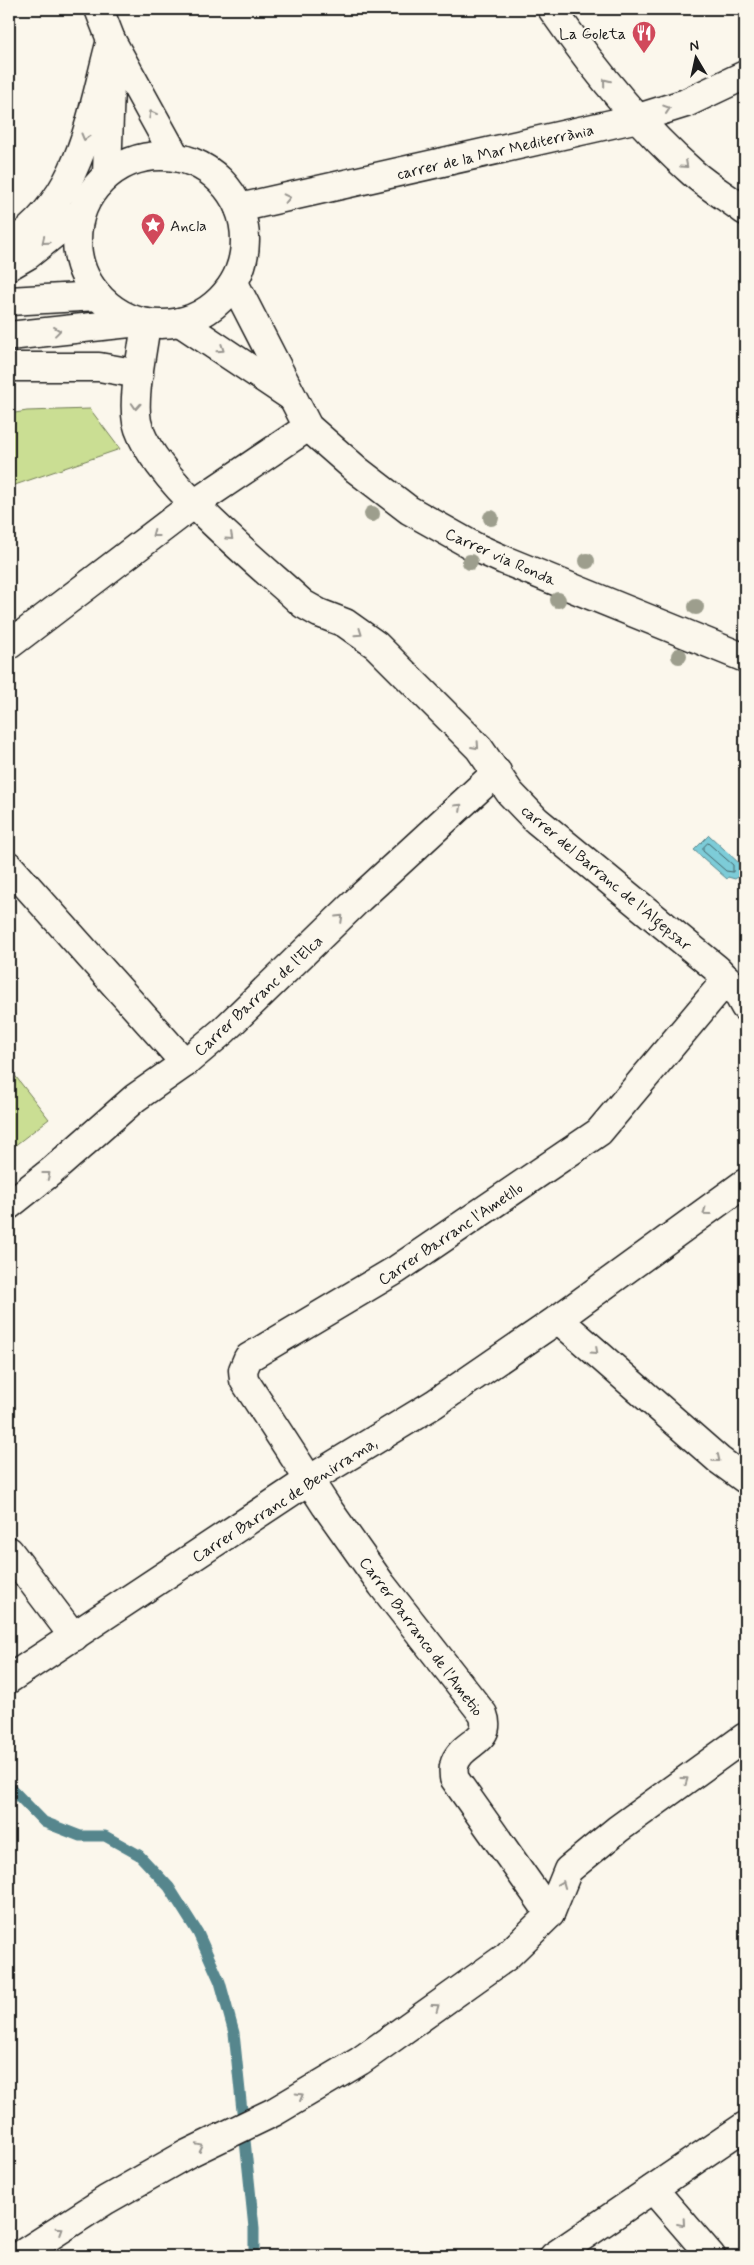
<svg xmlns="http://www.w3.org/2000/svg" width="754" height="2265" font-family="Mynerve,sans-serif">
	<style>
		.green { fill: #cade93; stroke: #737d58 }
		.water { fill: #7dccd8; stroke: #56868d }
		.lines { fill: none; stroke-linecap: round; stroke-linejoin: round }
		.shore { stroke: #436267; stroke-width: 1 }
		.stream { stroke: #56868d; stroke-width: 11 }
		.minor-casing { stroke: #1c1c1c; stroke-width: 31 }
		.minor { stroke: #fbf7ec; stroke-width: 28 }
		.tree { fill: #9d9e8d }
		.oneway { stroke: #97948e }
		.labels { text-anchor: middle; stroke-width: 4; stroke-linejoin: round; paint-order: stroke }
		.poi-label { font-size: 16px; fill: #1c1c1c; stroke: #fbf7ec; text-anchor: end }
		.street-label { font-size: 16px; fill: #1c1c1c; stroke: #fbf7ec }
	</style>
	<rect width="100%" height="100%" fill="#fbf7ec"/>
	<filter id="ink" filterUnits="userSpaceOnUse"><feTurbulence type="fractalNoise" baseFrequency=".02" numOctaves="2"/><feDisplacementMap in="SourceGraphic" scale="10" xChannelSelector="R" yChannelSelector="G"/><feConvolveMatrix kernelMatrix="1 2 1 2 8 2 1 2 1" color-interpolation-filters="sRGB"/></filter>
	<g filter="url(#ink)">
		<!-- green -->
		<g class="green">
			<polygon points="90,409 120,449 9,487 9,414 27,411"/>
			<polygon points="9,1068 49,1119 9,1150"/>
		</g>
		<!-- water -->
		<polygon class="water" points="709,835 741,865 739,869 741,871 741,875 735,879 728,877 727,879 694,850"/>
		<g class="lines">
			<!-- shore -->
			<polygon class="shore" points="708,843 733,865 733,872 726,871 703,851 703,848"/>
			<!-- stream -->
			<polyline class="stream" points="9,1786 44,1822 80,1836 105,1836 139,1855 169,1887 198,1933 220,1982 234,2033 254,2228 254,2256"/>
			<defs>
				<g id="minor">
					<polyline points="99,9 111,40 175,156"/>
					<path d="M 552,9 C 593,68 638,125 693,173 C 709,187 728,198 745,211"/>
					<circle cx="161" cy="240" r="84"/>
					<polyline points="107,174 110,86"/>
					<polyline points="239,208 638,118 686,103 745,75"/>
					<path d="M 9,245 C 82,198 90,118 111,40"/>
					<polyline points="9,266 28,255 80,213"/>
					<polyline points="234,283 308,427 357,470 409,510 475,547 504,560 745,658"/>
					<polyline points="9,301 98,296"/>
					<polyline points="180,322 292,397"/>
					<path d="M 146,323 C 143,350 132,396 137,422 C 148,475 261,565 303,604 L 319,613 L 345,623 L 376,645 L 479,748 L 510,793 L 536,820 L 717,969 L 734,987 L 745,1007"/>
					<polyline points="9,336 139,322"/>
					<polyline points="9,367 99,367 139,374"/>
					<polyline points="9,645 194,504 308,427"/>
					<polyline points="9,866 185,1063"/>
					<polyline points="9,1205 53,1170 135,1098 185,1063 223,1031 360,898 497,772"/>
					<polyline points="558,1319 719,1460 745,1479"/>
					<polyline points="9,1551 74,1637"/>
					<polyline points="9,1679 309,1480 434,1404 558,1319 745,1183"/>
					<path d="M 550,1914 L 454,1778 C 454,1774 453,1769 454,1766 C 460,1741 494,1743 483,1714 L 382,1585 L 326,1506 L 244,1380 L 243,1370 L 248,1358 L 396,1270 L 599,1132 L 727,979"/>
					<polyline points="653,2189 711,2256"/>
					<polyline points="19,2256 106,2200 187,2154 274,2112 360,2061 506,1957 550,1914 568,1870 618,1829 745,1737"/>
					<polyline points="554,2256 745,2126"/>
				</g>
			</defs>
			<!-- minor casing -->
			<use href="#minor" class="minor-casing"/>
			<!-- minor -->
			<use href="#minor" class="minor"/>
		</g>
		<!-- trees -->
		<g class="tree">
			<circle cx="372" cy="514" r="8"/>
			<circle cx="491" cy="518" r="8"/>
			<circle cx="587" cy="561" r="8"/>
			<circle cx="470" cy="562" r="8"/>
			<circle cx="558" cy="600" r="8"/>
			<circle cx="696" cy="607" r="8"/>
			<circle cx="679" cy="656" r="8"/>
		</g>
		<!-- one-way arrows -->
		<defs><path id="oneway-chevron" d="M-2-3.5L2.5 0L-2 3.5" fill="none" stroke-width="1.6" stroke-linecap="round" stroke-linejoin="round" transform="scale(1.25)"/></defs>
		<g class="oneway">
			<use href="#oneway-chevron" transform="translate(606 82) rotate(-129)"/>
			<use href="#oneway-chevron" transform="translate(667 109) rotate(-18)"/>
			<use href="#oneway-chevron" transform="translate(152 114) rotate(-119)"/>
			<use href="#oneway-chevron" transform="translate(85 137) rotate(105)"/>
			<use href="#oneway-chevron" transform="translate(685 165) rotate(42)"/>
			<use href="#oneway-chevron" transform="translate(287 198) rotate(-13)"/>
			<use href="#oneway-chevron" transform="translate(45 241) rotate(141)"/>
			<use href="#oneway-chevron" transform="translate(57 331) rotate(-7)"/>
			<use href="#oneway-chevron" transform="translate(221 349) rotate(34)"/>
			<use href="#oneway-chevron" transform="translate(136 406) rotate(94)"/>
			<use href="#oneway-chevron" transform="translate(155 534) rotate(143)"/>
			<use href="#oneway-chevron" transform="translate(230 537) rotate(42)"/>
			<use href="#oneway-chevron" transform="translate(359 633) rotate(35)"/>
			<use href="#oneway-chevron" transform="translate(476 746) rotate(48)"/>
			<use href="#oneway-chevron" transform="translate(459 807) rotate(-43)"/>
			<use href="#oneway-chevron" transform="translate(340 918) rotate(-44)"/>
			<use href="#oneway-chevron" transform="translate(47 1175) rotate(-38)"/>
			<use href="#oneway-chevron" transform="translate(706 1212) rotate(144)"/>
			<use href="#oneway-chevron" transform="translate(595 1351) rotate(42)"/>
			<use href="#oneway-chevron" transform="translate(717 1459) rotate(39)"/>
			<use href="#oneway-chevron" transform="translate(685 1780) rotate(-36)"/>
			<use href="#oneway-chevron" transform="translate(562 1884) rotate(-68)"/>
			<use href="#oneway-chevron" transform="translate(436 2007) rotate(-36)"/>
			<use href="#oneway-chevron" transform="translate(300 2096) rotate(-30)"/>
			<use href="#oneway-chevron" transform="translate(200 2147) rotate(-26)"/>
			<use href="#oneway-chevron" transform="translate(682 2223) rotate(49)"/>
			<use href="#oneway-chevron" transform="translate(60 2230) rotate(-33)"/>
		</g>
	</g>
	<!-- icons -->
	<defs>
		<symbol id="restaurant-pin" viewBox="-11 -11 22 30"><path d="M0 17L-7.5 6A9.5 9.5 0 1 1 7.5 6Z" fill="#d1495b" stroke="#fbf7ec"/><path d="M-5-6h1v4h1v-4h1v4h1v-4h1v5L-1.5 .5V6h-2V.5L-5-1ZM5-6V6H3V1.5H1.5Q1.5-4 5-6Z" fill="#fff"/></symbol>
		<symbol id="sight-pin" viewBox="-11 -11 22 30"><path d="M0 17L-7.5 6A9.5 9.5 0 1 1 7.5 6Z" fill="#d1495b" stroke="#fbf7ec"/><path d="M0-6L1.8-2.2L6-1.7L2.9 1.2L3.7 5.4L0 3.3L-3.7 5.4L-2.9 1.2L-6-1.7L-1.8-2.2Z" fill="#fff"/></symbol>
	</defs>
	<g fill-rule="evenodd">
		<use href="#restaurant-pin" x="630" y="19" width="28" height="38"/>
		<use href="#sight-pin" x="139" y="211" width="28" height="38"/>
	</g>
	<g class="labels">
		<!-- poi labels -->
		<g class="poi-label">
			<text x="626" y="39">La Goleta</text>
			<text x="170" y="231" text-anchor="start">Ancla</text>
		</g>
		<!-- street labels -->
		<g class="street-label">
			<text transform="translate(495 151) rotate(-13)" y="6">carrer de la Mar Mediterrània</text>
			<text transform="translate(501 556) rotate(24)" y="6">Carrer via Ronda</text>
			<text transform="translate(607 877) rotate(40)" y="6">carrer del Barranc de l'Algepsar</text>
			<text transform="translate(258 995) rotate(-43)" y="6">Carrer Barranc de l'Elca</text>
			<text transform="translate(450 1233) rotate(-34)" y="6">Carrer Barranc l'Ametllo</text>
			<text transform="translate(284 1499) rotate(-33)" y="6">Carrer Barranc de Benirrama,</text>
			<text transform="translate(422 1636) rotate(53)" y="6">Carrer Barranco de l'Ametio</text>
		</g>
	</g>
	<!-- margin -->
	<rect width="754" height="2265" fill="none" stroke="#fbf7ec" stroke-width="30"/>
	<rect x="15" y="15" width="724" height="2235" fill="none" stroke="#1c1c1c" stroke-width="2" filter="url(#ink)"/>
	<!-- north arrow -->
	<g transform="translate(696 58) rotate(351)" stroke="#fbf7ec" stroke-width="4" paint-order="stroke">
	<path d="M0-4L9 19L0 12L-9 19Z" fill="#1c1c1c"/>
	<text y="-8" font-size="14" font-weight="bold" text-anchor="middle" fill="#1c1c1c">N</text>
	</g>
</svg>
